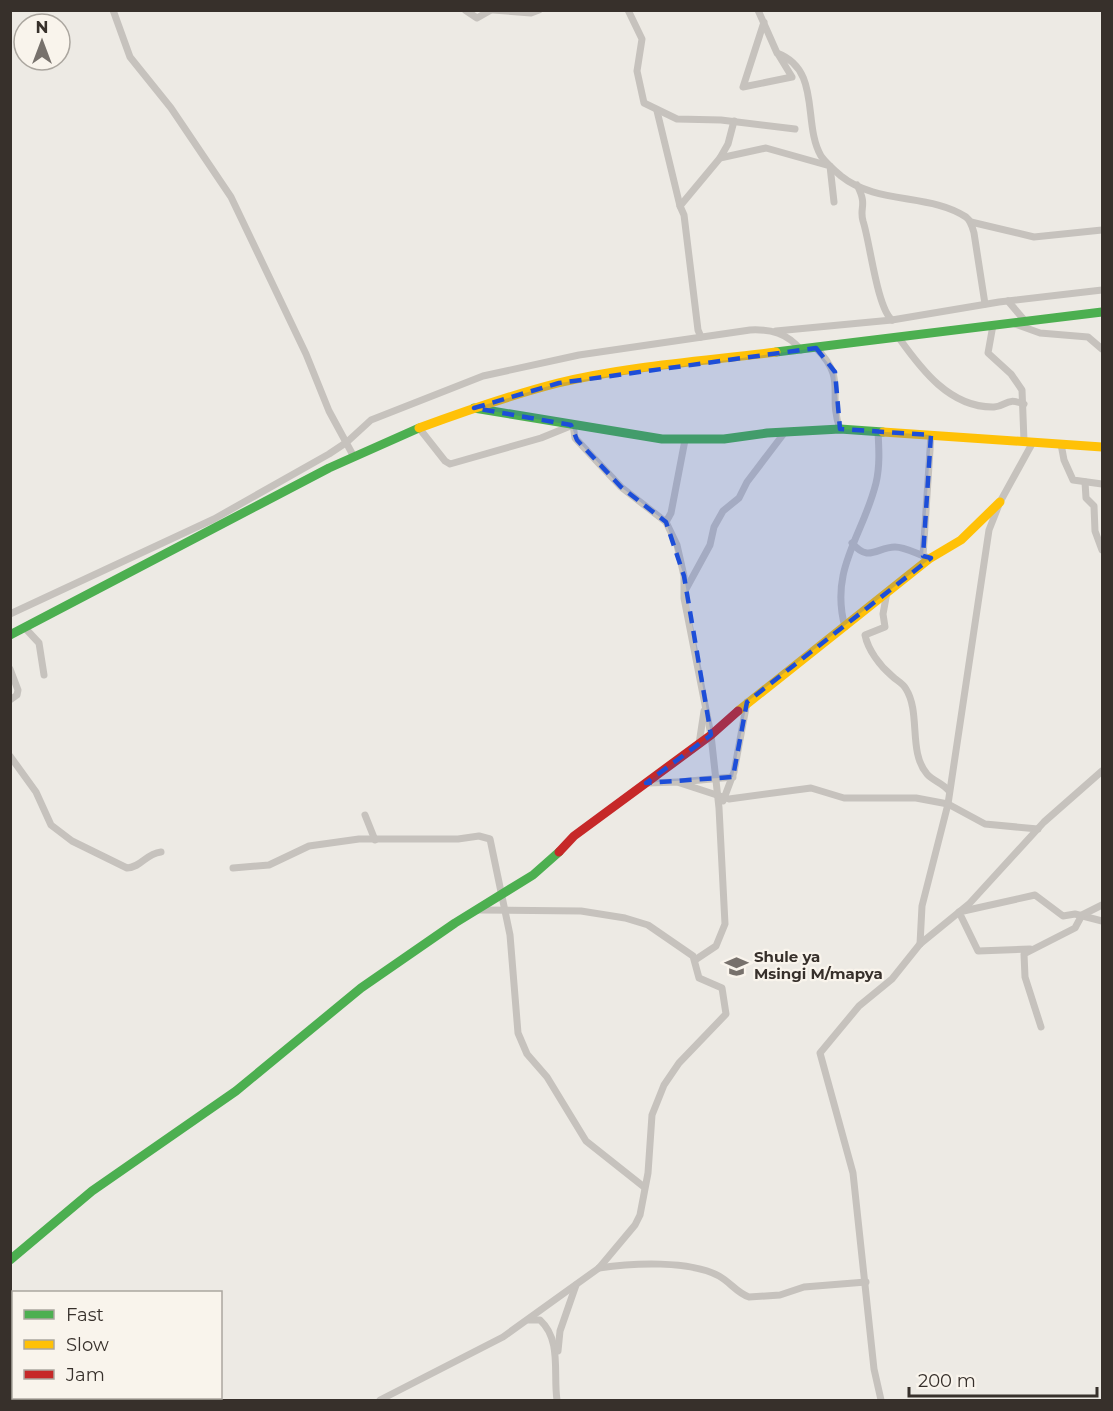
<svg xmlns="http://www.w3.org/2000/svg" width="1113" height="1411" font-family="Montserrat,sans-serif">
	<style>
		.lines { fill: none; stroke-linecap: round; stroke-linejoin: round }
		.street { stroke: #c6c2bd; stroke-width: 7 }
		.fast { stroke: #4caf50; stroke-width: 9 }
		.slow { stroke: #ffc107; stroke-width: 9 }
		.jam { stroke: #c62828; stroke-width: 9 }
		.marked { fill: #1d4ed8; fill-opacity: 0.2; stroke: #1d4ed8; stroke-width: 4.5; stroke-dasharray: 12 8; stroke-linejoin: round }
		.labels { text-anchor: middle; stroke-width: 4.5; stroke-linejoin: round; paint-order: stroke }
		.poi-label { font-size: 15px; font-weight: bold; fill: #37302b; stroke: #f9f4ec; text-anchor: start }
	</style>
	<rect width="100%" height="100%" fill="#edeae4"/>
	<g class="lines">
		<!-- street -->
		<g class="street">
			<polyline points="113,10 130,57 171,108 231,197 306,354 329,411 354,457"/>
			<polyline points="465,10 477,18 491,10"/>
			<polyline points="493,10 531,13 539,10"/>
			<polyline points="628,10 642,39 637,71 644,103 677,119 721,120 795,129"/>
			<path d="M 758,10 L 777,53 C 822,70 802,123 821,156 C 826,163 834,170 841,176 C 877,205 930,193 966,217 C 971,221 972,226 974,233 L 985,304"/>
			<polyline points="764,22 743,87 792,77 778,54"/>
			<polyline points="657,111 680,206"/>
			<polyline points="720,158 728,144 734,121"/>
			<path d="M 857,185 C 868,206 859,207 863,221 C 870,242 877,308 892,320"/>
			<polyline points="971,222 1034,237 1102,230"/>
			<polyline points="1008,301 1025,321"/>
			<polyline points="1015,324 1040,333 1088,337 1102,349"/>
			<polyline points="993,325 988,353 1011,374 1022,390 1024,441"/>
			<polyline points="776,331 892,320 999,302 1102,290"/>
			<polyline points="701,337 698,330 684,215 680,206 720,158 766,148 830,166 834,202"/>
			<path d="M 899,338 C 921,369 950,408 994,407 C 1008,406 1005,397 1024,404"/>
			<path d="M 816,348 C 848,380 827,393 840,429"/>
			<polyline points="419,428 445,461 450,464 541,438 573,425 575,438 621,487 666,522 677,545 684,576 684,598 711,735 719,808 725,924 716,946 695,960"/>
			<polyline points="1061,444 1064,460 1073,480 1102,484"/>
			<polyline points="1085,482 1086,498 1094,506 1095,531 1102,550"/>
			<polyline points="666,522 671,513 685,440"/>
			<path d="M 852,543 C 869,563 877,547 895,547 C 905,547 917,554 927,557"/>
			<polyline points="923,556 931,435"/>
			<polyline points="686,589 710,545 714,527 723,511 739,498 747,482 785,432"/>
			<path d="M 887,592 L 883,614 L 885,627 L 865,635 C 868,650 880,666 892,676 C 897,681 903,683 906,689 C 921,713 908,752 927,774 C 933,781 943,783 949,791"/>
			<path d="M 10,614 L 214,519 L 329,454 L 347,442 L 371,420 L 483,376 L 579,355 L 750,330 C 771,329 787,333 801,350"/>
			<path d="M 845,627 C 829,569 863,536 876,483 C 880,466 879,449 878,432"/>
			<polyline points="25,628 39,643 44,675"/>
			<polyline points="10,669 18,690 17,695 10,700"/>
			<polyline points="699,744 704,711"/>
			<path d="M 10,756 L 36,792 L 51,825 L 72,841 L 127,868 C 142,867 145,854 161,852"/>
			<polyline points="679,782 733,777"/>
			<polyline points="647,783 677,782 729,799 811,788 844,798 916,798 948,804 985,824 1038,829"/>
			<polyline points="723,801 734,772 747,702"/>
			<polyline points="365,815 375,840"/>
			<polyline points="233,868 269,865 309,846 359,839 458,839 479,836 490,839 510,935 518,1033 527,1054 547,1077 586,1141 644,1187"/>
			<polyline points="920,944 922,906 948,804 989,530 1000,502 1033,442"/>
			<polyline points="1030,949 978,951 959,912 1035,895 1063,916 1075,914 1102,921"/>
			<polyline points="1041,1027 1025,977 1024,954 1075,928 1082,915 1102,905"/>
			<path d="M 599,1268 C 632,1263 690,1260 719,1276 C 730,1282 737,1293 749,1297 L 780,1295 L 804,1287 L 866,1282"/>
			<path d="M 529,1320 L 540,1320 C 562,1340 553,1374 557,1400"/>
			<polyline points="558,1351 560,1331 576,1285"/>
			<polyline points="380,1400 503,1337 599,1268 635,1225 640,1215 648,1173 652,1115 664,1085 679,1063 726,1014 722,988 699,978 693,956 648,925 625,918 581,911 478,910"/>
			<polyline points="881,1400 874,1369 853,1173 820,1053 859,1006 892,979 920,944 969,904 1044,822 1102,771"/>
		</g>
		<!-- fast -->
		<g class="fast">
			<polyline points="776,352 1102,312"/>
			<polyline points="474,408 662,439 724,439 767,433 840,429 883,432"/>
			<polyline points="10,635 329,468 419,428"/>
			<polyline points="10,1260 92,1191 236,1091 361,988 455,923 533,875 559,852"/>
		</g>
		<!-- slow -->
		<g class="slow">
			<path d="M 419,428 C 465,411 511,395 558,383 C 629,366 704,361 776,352"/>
			<polyline points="883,432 1102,447"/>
			<polyline points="738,711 929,559 961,540 1000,502"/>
		</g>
		<!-- jam -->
		<polyline class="jam" points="559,852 574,836 711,735 738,711"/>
	</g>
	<!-- marked area -->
	<path class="marked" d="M 816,348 L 835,372 L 840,429 L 931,435 L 923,556 L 931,558 L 747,702 L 733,777 L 646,783 L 711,735 L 684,576 L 666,522 L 621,487 L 577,440 L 571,425 L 474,408 L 559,383 Z"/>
	<!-- icons -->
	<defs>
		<symbol id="school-bare" viewBox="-9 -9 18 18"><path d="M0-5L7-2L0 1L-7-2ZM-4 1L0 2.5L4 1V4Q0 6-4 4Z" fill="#77716c" stroke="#f9f4ec" stroke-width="2.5" paint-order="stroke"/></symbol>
	</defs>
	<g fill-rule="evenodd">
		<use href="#school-bare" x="720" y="950" width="33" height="33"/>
	</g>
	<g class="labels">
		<!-- poi labels -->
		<g class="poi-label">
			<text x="754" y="962">Shule ya<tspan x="754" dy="17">Msingi M/mapya</tspan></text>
		</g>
	</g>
	<!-- border -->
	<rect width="1113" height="1411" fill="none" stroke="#37302b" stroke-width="24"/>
	<!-- legend -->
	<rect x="12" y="1291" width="210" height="108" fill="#f9f4ec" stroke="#aba69f" stroke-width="1.5"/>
	<rect x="24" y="1310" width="30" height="9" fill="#4caf50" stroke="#aba69f" stroke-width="1.5"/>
	<text x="66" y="1321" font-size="18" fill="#37302b">Fast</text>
	<rect x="24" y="1340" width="30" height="9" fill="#ffc107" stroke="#aba69f" stroke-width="1.5"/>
	<text x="66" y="1351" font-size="18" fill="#37302b">Slow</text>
	<rect x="24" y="1370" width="30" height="9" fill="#c62828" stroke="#aba69f" stroke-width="1.5"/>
	<text x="66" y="1381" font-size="18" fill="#37302b">Jam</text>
	<!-- north arrow -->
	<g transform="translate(42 42)"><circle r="28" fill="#f9f4ec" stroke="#aba69f" stroke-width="1.5"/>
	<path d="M0-4.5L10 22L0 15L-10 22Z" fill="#77716c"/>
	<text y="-9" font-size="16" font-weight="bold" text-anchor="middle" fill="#37302b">N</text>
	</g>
	<!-- scale -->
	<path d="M909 1387v9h188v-9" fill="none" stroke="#37302b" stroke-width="3"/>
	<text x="918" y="1387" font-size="18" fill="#37302b" stroke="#f9f4ec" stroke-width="4.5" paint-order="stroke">200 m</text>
</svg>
